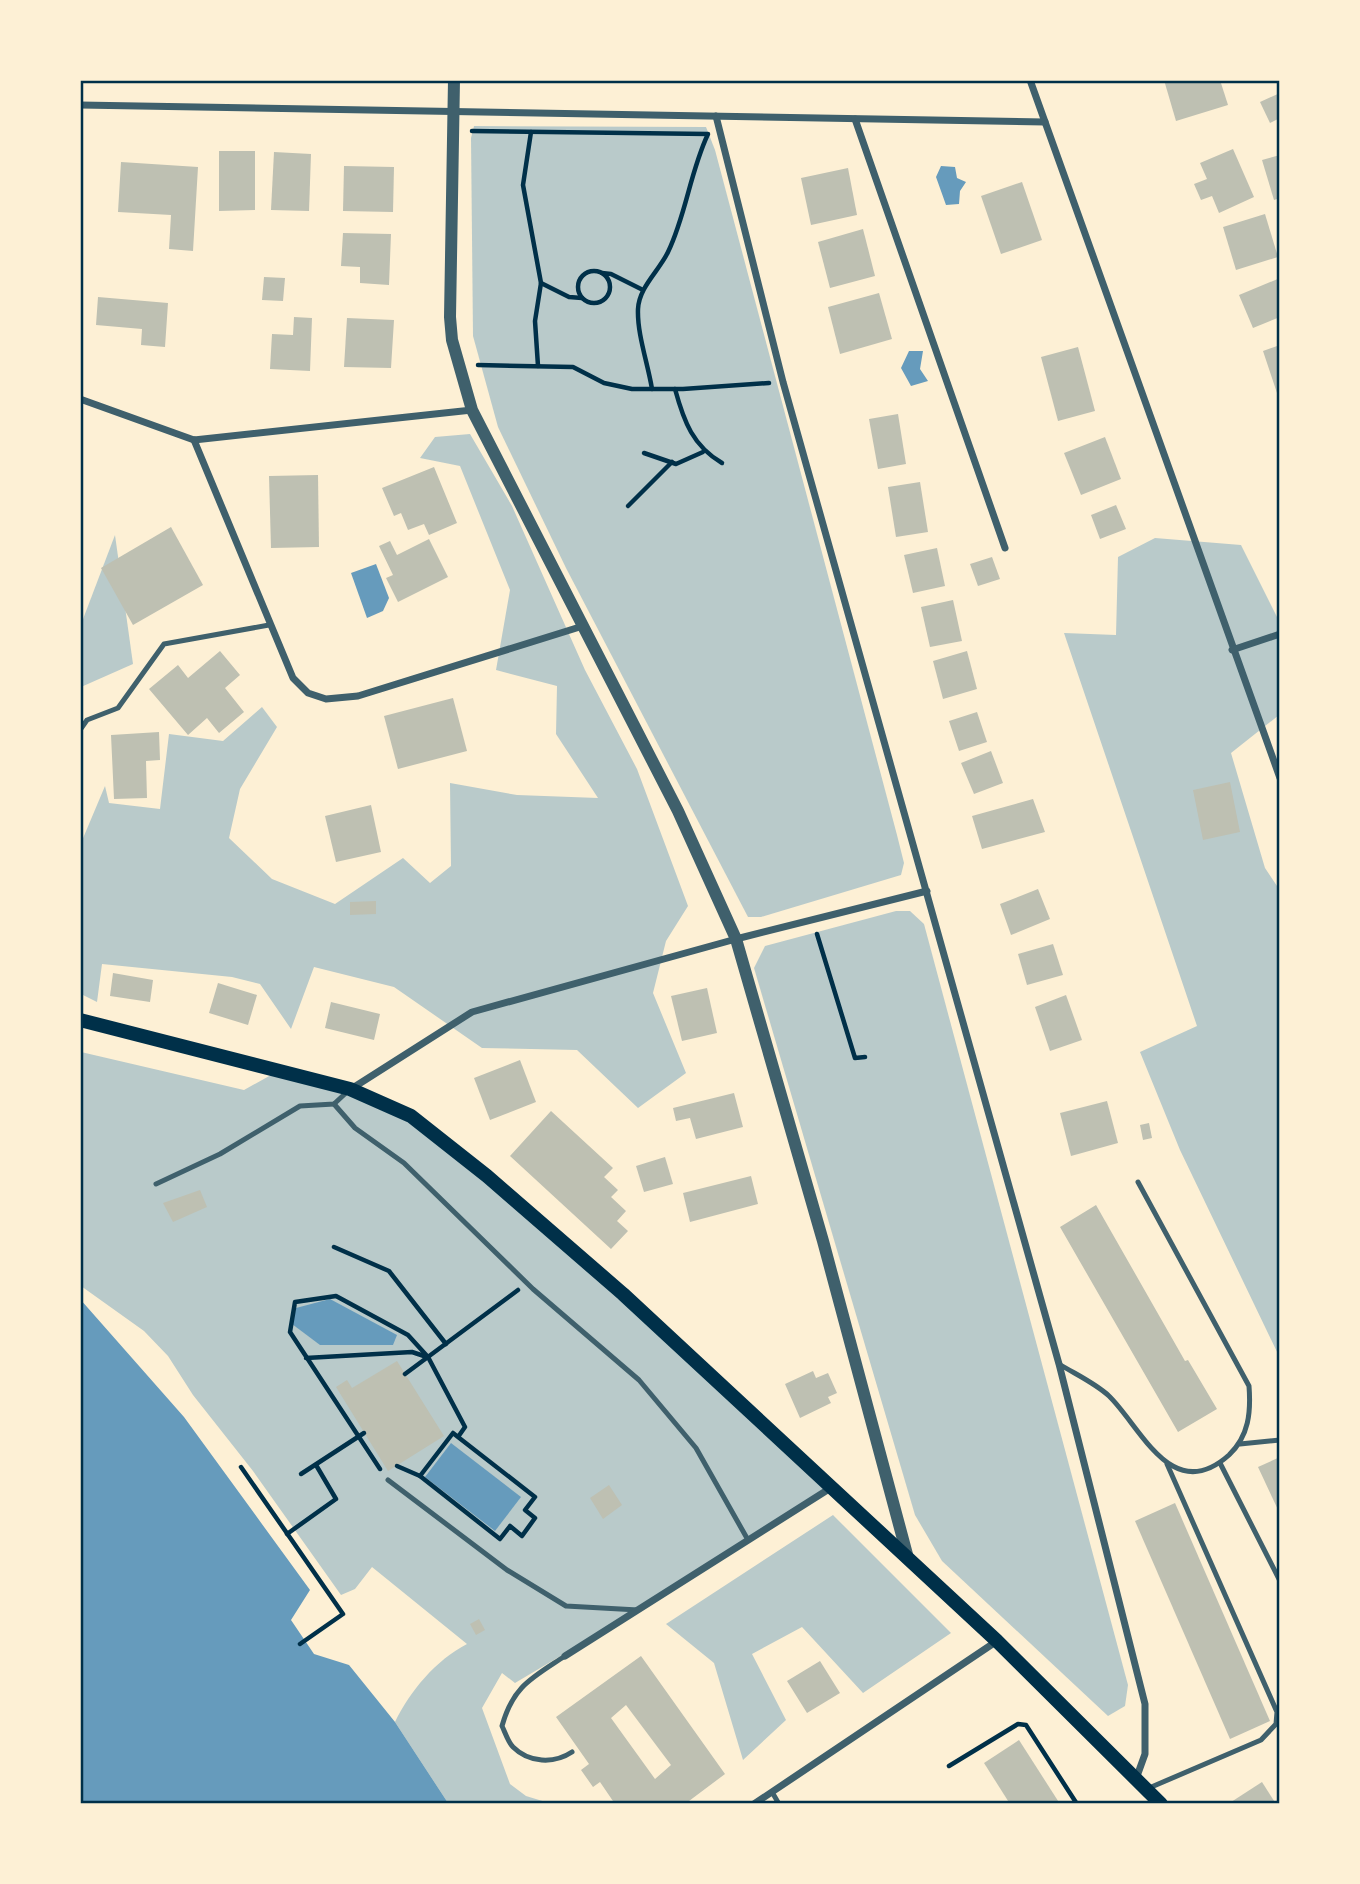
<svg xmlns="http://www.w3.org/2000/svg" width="1360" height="1884" font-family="Cabin,sans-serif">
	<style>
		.green { fill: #b9caca }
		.water { fill: #669bbc }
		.building { fill: #bec0b2; fill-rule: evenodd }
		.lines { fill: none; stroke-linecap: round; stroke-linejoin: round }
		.path { stroke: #003049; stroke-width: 4.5 }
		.service { stroke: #3f606c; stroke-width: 5 }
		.minor { stroke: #3f606c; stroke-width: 7 }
		.tertiary { stroke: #3f606c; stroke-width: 12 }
		.secondary { stroke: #003049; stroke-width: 14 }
		.neatline { fill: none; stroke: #003049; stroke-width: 2.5 }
	</style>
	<rect width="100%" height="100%" fill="#fdf0d5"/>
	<!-- green -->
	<g class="green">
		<polygon points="474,126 706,127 715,150 897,835 904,863 901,875 761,917 748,917 566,568 498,427 473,336 471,138"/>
		<polygon points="470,434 512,506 585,670 637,769 688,906 666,941 653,993 686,1073 638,1108 577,1050 482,1048 394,987 314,967 291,1029 260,984 232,977 102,964 97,1002 81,994 81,843 105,786 109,803 160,809 169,734 223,741 262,707 277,727 240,789 229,838 272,879 335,904 403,858 430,883 451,866 450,783 517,795 598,798 556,734 557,686 496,670 510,590 460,466 420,458 435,437"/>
		<polygon points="115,535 133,664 81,687 80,627"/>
		<polygon points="1155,538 1241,545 1279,621 1279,715 1231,753 1265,868 1279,889 1279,1356 1180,1150 1140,1052 1197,1026 1064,633 1116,635 1118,557"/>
		<polygon points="896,911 910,911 924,924 1128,1685 1125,1706 1108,1716 942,1561 915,1515 754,968 765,946"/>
		<path d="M 81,1052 L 244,1090 L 280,1070 L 411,1116 L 487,1176 L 829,1489 L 638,1610 L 515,1683 L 502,1673 L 482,1708 L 510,1784 L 526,1796 L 549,1803 L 448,1803 L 395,1722 C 410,1691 436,1660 467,1644 L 372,1567 L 355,1589 L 341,1595 L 253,1471 L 193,1395 L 168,1356 L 144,1331 L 81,1286 Z"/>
		<polygon points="833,1515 951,1633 863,1693 802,1627 752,1654 786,1720 743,1760 714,1663 666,1624"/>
	</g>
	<!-- water -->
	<g class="water">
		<polygon points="941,166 955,167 957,178 966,182 960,191 959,204 946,205 936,177"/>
		<polygon points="909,351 923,351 920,369 928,381 911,386 901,368"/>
		<polygon points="376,564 389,598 383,611 367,618 351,573"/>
		<polygon points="80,1299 184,1417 310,1590 291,1620 314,1654 349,1665 395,1722 448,1803 81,1803"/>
		<polygon points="330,1299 397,1335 393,1345 320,1345 292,1324 296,1308"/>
		<polygon points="451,1443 521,1497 495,1531 425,1477"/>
	</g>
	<!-- building -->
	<g class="building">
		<polygon points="1164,80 1220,80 1228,105 1176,121"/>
		<polygon points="1280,93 1280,118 1270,123 1260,102"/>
		<polygon points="1233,149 1254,197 1219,213 1212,196 1201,200 1194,184 1207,179 1200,163"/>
		<polygon points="219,151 255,151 255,210 219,211"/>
		<polygon points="274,152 311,154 309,211 271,210"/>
		<polygon points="1280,155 1280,198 1274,200 1262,160"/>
		<polygon points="121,162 198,167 193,251 169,249 171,215 118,212"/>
		<polygon points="344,166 394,167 393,212 343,211"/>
		<polygon points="848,168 857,215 811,225 801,178"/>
		<polygon points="1022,182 1042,240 1001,254 981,196"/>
		<polygon points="1265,214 1278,257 1236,270 1223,227"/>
		<polygon points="863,229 875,276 830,288 818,242"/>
		<polygon points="343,233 391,234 389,285 360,283 360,267 341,266"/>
		<polygon points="264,277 285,278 283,301 262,300"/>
		<polygon points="1280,278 1280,317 1253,328 1239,295"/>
		<polygon points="879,293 892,339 840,354 828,307"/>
		<polygon points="98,297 168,303 165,347 141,345 142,329 96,325"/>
		<polygon points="294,317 312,318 310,371 270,369 272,334 293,335"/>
		<polygon points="347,318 394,320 391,368 344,367"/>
		<polygon points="1280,345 1280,399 1279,399 1263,351"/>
		<polygon points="1078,347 1095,411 1058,421 1041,357"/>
		<polygon points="898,414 906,464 878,469 869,419"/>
		<polygon points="1105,437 1121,479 1081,495 1064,453"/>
		<polygon points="434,467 457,523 429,535 424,524 408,530 401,513 394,516 382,488"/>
		<polygon points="318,475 319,547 271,548 269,476"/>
		<polygon points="920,482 928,532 896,537 888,487"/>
		<polygon points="1116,505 1126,529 1100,539 1091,515"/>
		<polygon points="171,527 203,585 133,625 101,568"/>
		<polygon points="429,539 448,577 398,602 386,578 393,575 379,546 390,541 397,555"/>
		<polygon points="937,548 945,586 913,593 904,555"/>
		<polygon points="992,557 1000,579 978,586 970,564"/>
		<polygon points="953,600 962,641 930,647 921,607"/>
		<polygon points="220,651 240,675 225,688 244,712 219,733 207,718 188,735 149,689 178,665 188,678"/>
		<polygon points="967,651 977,689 943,699 933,661"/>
		<polygon points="453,698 467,751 398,769 384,716"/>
		<polygon points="977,712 987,742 959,751 949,721"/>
		<polygon points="159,732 160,760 146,761 147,798 114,799 111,735"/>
		<polygon points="991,751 1003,783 974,794 961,763"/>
		<polygon points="1230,782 1240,832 1203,840 1193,790"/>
		<polygon points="1033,799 1045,832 982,849 972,816"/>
		<polygon points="371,805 381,852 336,862 325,816"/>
		<polygon points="1038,889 1050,919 1011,935 1000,904"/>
		<polygon points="376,901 376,914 350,915 350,902"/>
		<polygon points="1053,944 1063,975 1027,985 1018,954"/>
		<polygon points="113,973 153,980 150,1002 110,996"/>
		<polygon points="218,983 257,995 248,1025 209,1013"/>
		<polygon points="707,988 717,1033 682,1041 671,996"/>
		<polygon points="1066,995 1082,1040 1050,1051 1035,1007"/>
		<polygon points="331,1002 380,1014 374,1040 325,1028"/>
		<polygon points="520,1060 536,1102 490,1120 474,1078"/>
		<polygon points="734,1093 743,1127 696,1139 690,1118 676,1121 673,1108"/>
		<polygon points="1107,1101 1118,1143 1071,1156 1060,1113"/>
		<polygon points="551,1111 613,1168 604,1177 618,1190 611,1197 626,1211 617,1221 628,1231 611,1249 510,1156"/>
		<polygon points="1149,1123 1152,1138 1143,1140 1140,1125"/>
		<polygon points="665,1157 673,1184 644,1192 636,1166"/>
		<polygon points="751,1176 758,1204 690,1222 683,1193"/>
		<polygon points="200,1190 207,1207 173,1222 163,1203"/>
		<polygon points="1096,1205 1185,1361 1188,1360 1217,1409 1178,1432 1060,1227"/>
		<polygon points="397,1361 444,1436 388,1471 336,1387 347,1380 352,1388"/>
		<polygon points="813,1371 816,1378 828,1373 837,1393 828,1397 831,1403 800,1418 785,1384"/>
		<polygon points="1280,1457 1280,1514 1258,1467"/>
		<polygon points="609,1485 622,1505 603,1519 590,1498"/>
		<polygon points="1175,1503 1270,1721 1230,1739 1135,1521"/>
		<polygon points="479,1619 485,1630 476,1635 470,1624"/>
		<path d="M 641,1656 L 725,1774 L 685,1804 L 615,1804 L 600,1782 L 593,1787 L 581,1770 L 589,1764 L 556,1717 ZM 626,1705 L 671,1765 L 655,1779 L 611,1718 Z"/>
		<polygon points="820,1661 840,1693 807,1713 787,1681"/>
		<polygon points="1019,1740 1060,1804 1010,1804 984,1763"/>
		<polygon points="1262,1782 1276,1804 1228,1804"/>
	</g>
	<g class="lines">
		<!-- path -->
		<g class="path">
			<path d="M 472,131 L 708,134 C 690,172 686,215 668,252 C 659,271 639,287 638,309 C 637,334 648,364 652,389"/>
			<polyline points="531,132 523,185 541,283 535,321 538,366"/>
			<circle cx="594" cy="287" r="16"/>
			<polyline points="602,273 611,274 643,290"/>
			<polyline points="541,283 569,297 582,298"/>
			<polyline points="478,365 573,367 604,383 632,389 683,389 769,383"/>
			<path d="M 675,389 C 684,422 693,446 722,463"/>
			<polyline points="644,453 676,464 703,452"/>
			<polyline points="628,506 672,462"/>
			<polyline points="817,934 855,1058 865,1057"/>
			<polyline points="334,1247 389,1271 446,1344"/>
			<polyline points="306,1358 412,1352 427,1357"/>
			<polyline points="405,1374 518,1290"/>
			<polyline points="397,1466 420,1476"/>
			<polyline points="241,1467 343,1614 300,1644"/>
			<polyline points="380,1469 290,1332 295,1302 336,1296 408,1335 428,1357 465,1427 458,1437 535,1497 525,1510 535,1518 522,1536 510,1526 500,1539 420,1476 453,1433 458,1437"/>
			<polyline points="301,1474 364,1433"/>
			<polyline points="287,1534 336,1499 316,1465"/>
			<polyline points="949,1766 1018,1724 1026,1725 1077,1804"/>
		</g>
		<!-- service -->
		<g class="service">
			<polyline points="80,730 87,720 118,708 164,644 269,625"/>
			<polyline points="334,1104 355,1128 404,1163 533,1289 639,1380 696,1448 748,1540"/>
			<polyline points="156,1184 220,1154 300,1106 334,1104 348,1091"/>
			<path d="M 1059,1364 C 1075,1374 1095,1383 1109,1396 C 1141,1427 1172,1506 1229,1455 C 1249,1436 1251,1412 1249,1386 L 1138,1182"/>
			<polyline points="1240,1444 1280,1440"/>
			<polyline points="1220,1463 1280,1581"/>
			<polyline points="388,1480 507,1570 566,1606 638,1610"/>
			<path d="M 565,1656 C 532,1678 513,1686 502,1726 C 505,1732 508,1742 513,1747 C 529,1763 554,1764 572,1752"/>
			<polyline points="1149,1788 1261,1740 1276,1724 1277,1712 1167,1464"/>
			<polyline points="772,1792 779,1804"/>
		</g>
		<!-- minor -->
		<g class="minor">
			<polyline points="1030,80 1280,778"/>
			<polyline points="80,105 1045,122"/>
			<polyline points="716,116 783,382 1059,1364 1145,1704 1145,1754 1136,1779"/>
			<polyline points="855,119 1005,548"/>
			<polyline points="80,399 194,440 472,410"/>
			<polyline points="194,440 293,678 308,693 326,699 358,696 583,626"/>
			<polyline points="1232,650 1280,634"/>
			<polyline points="351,1089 472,1012 736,939 927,891"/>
			<polyline points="565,1656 829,1489"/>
			<polyline points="754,1804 997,1641"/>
		</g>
		<!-- tertiary -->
		<polyline class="tertiary" points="454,80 450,317 452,340 472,410 678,811 736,939 823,1241 908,1558"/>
		<!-- secondary -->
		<polyline class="secondary" points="80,1020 350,1089 411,1116 487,1176 623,1294 997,1641 1161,1804"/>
	</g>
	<!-- border -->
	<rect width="1360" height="1884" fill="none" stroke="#fdf0d5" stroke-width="164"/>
	<rect x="82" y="82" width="1196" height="1720" class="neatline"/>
</svg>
